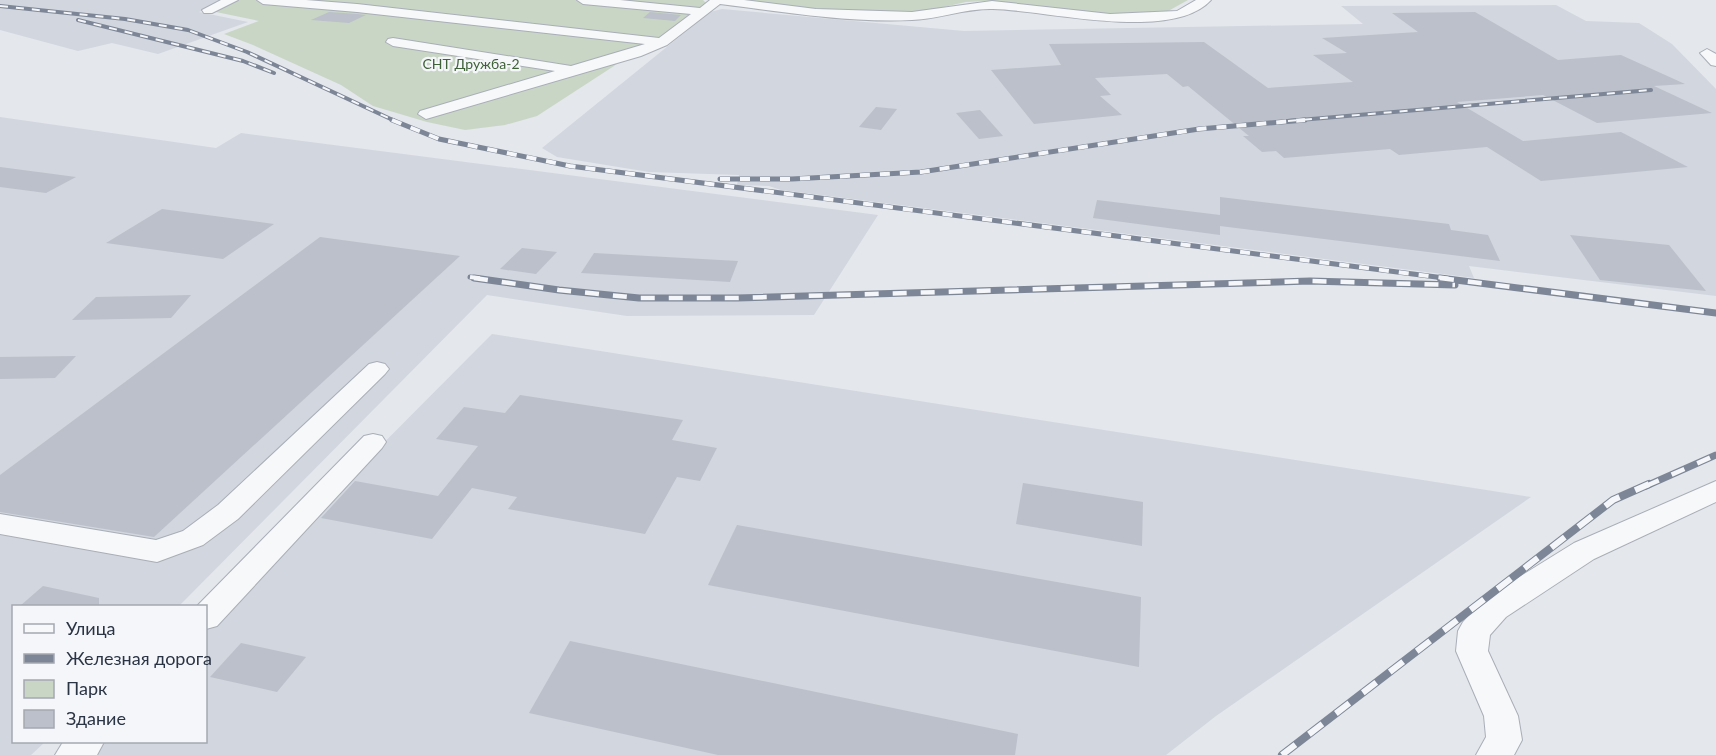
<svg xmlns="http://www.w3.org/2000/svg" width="1716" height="755" font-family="Lato,sans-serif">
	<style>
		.built { fill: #d2d6de }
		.green { fill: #c9d6c5 }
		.building { fill: #bbc0ca }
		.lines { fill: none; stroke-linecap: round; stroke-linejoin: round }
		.minor-casing { stroke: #a9aeb7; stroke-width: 2 }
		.minor { fill: #f7f8fa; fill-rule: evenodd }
		.rail-far3-casing { stroke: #7d8696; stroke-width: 4 }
		.rail-far2-casing { stroke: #7d8696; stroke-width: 5 }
		.rail-far1-casing { stroke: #7d8696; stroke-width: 7 }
		.rail-casing { stroke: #7d8696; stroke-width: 8 }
		.rail-far3 { stroke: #f4f6f9; stroke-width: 2; stroke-dasharray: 8; stroke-linecap: butt }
		.rail-far2 { stroke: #f4f6f9; stroke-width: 4; stroke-dasharray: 10; stroke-linecap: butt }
		.rail-far1 { stroke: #f4f6f9; stroke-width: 4.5; stroke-dasharray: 14; stroke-linecap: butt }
		.rail { stroke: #f4f6f9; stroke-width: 6; stroke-dasharray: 17; stroke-linecap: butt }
		.labels { text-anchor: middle; stroke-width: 4.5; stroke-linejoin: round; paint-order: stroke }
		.far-park-label { font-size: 14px; fill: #3f6138; stroke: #f4f6f9 }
	</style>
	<rect width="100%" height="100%" fill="#e4e7ec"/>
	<!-- built -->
	<g class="built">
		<polygon points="0,0 228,0 199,12 248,22 158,54 112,43 78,51 0,30"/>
		<polygon points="1556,5 1586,21 1639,23 1672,44 1716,89 1716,296 1469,266 1474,278 781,190 769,186 737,185 739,175 649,172 557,157 542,148 710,12 722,9 964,31 1363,24 1341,6"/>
		<polygon points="0,117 216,148 241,133 878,215 814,315 627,316 487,295 179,606 14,606 14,742 45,742 31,755 0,755"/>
		<polygon points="492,334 1531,497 1216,716 1166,755 90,755 103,742 206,742 206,630 310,517"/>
	</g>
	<!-- green -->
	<g class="green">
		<polygon points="236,0 703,0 706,3 660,38 633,50 614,66 537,116 505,125 465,130 427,122 373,106 341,85 253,45 224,34 259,21 216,12 216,8"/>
		<polygon points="729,0 1188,0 1161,15 1114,16 986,1 966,2 912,14 817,12"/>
	</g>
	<!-- building -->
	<g class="building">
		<polygon points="329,12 357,14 366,15 349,23 311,20"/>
		<polygon points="650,12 681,15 675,21 643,18"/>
		<polygon points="1475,12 1558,60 1621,55 1685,84 1654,86 1712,113 1597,123 1543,95 1457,102 1523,141 1621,132 1688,167 1541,181 1487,147 1399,155 1390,149 1284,158 1276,151 1262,152 1243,136 1249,136 1188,86 1183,87 1167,74 1095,78 1111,95 1100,96 1122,115 1034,124 991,70 1061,65 1049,44 1204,42 1268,88 1353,82 1313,55 1347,53 1322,38 1418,32 1392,13"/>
		<polygon points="876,107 897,109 881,130 859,127"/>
		<polygon points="980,110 1003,136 979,139 956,113"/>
		<polygon points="0,167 76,177 46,193 0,187"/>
		<polygon points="1220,197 1449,224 1451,230 1488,235 1500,261 1220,226 1220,235 1093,218 1097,200 1220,215"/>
		<polygon points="162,209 274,224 223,259 106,243"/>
		<polygon points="1570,235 1669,245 1706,291 1600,280"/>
		<polygon points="320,237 460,256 154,537 0,512 0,475"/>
		<polygon points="522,248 557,252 536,274 500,269"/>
		<polygon points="594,253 738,261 730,282 581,273"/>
		<polygon points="191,295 171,318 72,320 96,297"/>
		<polygon points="76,356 55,378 0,379 0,357"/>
		<polygon points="520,395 683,420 672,440 717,448 700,481 677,477 645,534 508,509 517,497 472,488 432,539 321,518 355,481 438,496 478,446 436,439 464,407 505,413"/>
		<polygon points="1023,483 1143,502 1142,546 1016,524"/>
		<polygon points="737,525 1141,597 1139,667 708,585"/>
		<polygon points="43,586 99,598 99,606 20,606"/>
		<polygon points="570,641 1018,734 1015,755 718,755 529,713"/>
		<polygon points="241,643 306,657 277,692 210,677"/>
	</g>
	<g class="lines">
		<defs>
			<g id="minor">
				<polygon points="221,0 238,0 212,13 204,13 202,10"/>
				<path d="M 257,0 L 306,0 L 357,4 L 659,38 L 691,14 L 583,4 L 577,0 L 620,0 L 700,8 L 710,0 L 744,0 L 816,9 L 912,12 L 992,1 L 1110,14 L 1177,11 L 1196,0 L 1211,0 C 1172,43 1047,10 993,9 C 966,8 939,19 912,20 C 848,23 783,12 720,4 L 667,45 L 641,56 L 426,119 L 418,114 L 420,111 L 555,71 L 393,46 L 386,42 L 388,39 L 393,38 L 571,66 L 645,44 L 357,12 L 263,4 Z"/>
				<polygon points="1707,49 1716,54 1716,66 1711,65 1700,53"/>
				<polygon points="377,362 385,364 389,369 385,374 238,519 203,545 157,562 0,534 0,514 156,540 183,531 218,505 369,364"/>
				<polygon points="373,434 382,436 386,442 382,448 217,626 206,629 206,606 197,606 364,436"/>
				<polygon points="1716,481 1716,502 1594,559 1506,617 1490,635 1488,651 1518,716 1522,740 1514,755 1476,755 1486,737 1484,716 1456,651 1458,631 1463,622 1484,599 1574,543"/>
				<polygon points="63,742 104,742 97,755 55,755"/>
			</g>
		</defs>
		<!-- minor casing -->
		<use href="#minor" class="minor-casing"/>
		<!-- minor -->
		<use href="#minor" class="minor"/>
		<defs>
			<g id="rail-far3">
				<polyline points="0,6 125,19 188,30 247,52 395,121"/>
				<polyline points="78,20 243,61 274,73"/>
				<polyline points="1288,121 1651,90"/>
			</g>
			<g id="rail-far2">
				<polyline points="392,120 439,139 570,166 1452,279"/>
				<polyline points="720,179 792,179 921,172 1199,129 1305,120"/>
				<polyline points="470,277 485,279"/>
			</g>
			<g id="rail-far1">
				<polyline points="474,278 559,290 639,298 737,298 1310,281 1455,285"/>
				<polyline points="1440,278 1716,313"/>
				<polyline points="1646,486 1716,455"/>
			</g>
			<polyline id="rail" points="1282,755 1613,500 1649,484"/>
		</defs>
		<!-- rail-far3 casing -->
		<use href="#rail-far3" class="rail-far3-casing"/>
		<!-- rail-far2 casing -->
		<use href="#rail-far2" class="rail-far2-casing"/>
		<!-- rail-far1 casing -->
		<use href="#rail-far1" class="rail-far1-casing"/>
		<!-- rail casing -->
		<use href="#rail" class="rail-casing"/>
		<!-- rail-far3 -->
		<use href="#rail-far3" class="rail-far3"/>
		<!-- rail-far2 -->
		<use href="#rail-far2" class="rail-far2"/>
		<!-- rail-far1 -->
		<use href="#rail-far1" class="rail-far1"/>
		<!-- rail -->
		<use href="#rail" class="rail"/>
	</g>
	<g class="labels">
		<!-- far-park labels -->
		<g class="far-park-label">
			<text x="471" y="69">СНТ Дружба-2</text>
		</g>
	</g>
	<!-- legend -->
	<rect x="12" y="605" width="195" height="138" fill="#f4f6f9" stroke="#a4a8b1" stroke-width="1.5"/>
	<rect x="24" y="624" width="30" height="9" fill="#f7f8fa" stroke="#a4a8b1" stroke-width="1.5"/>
	<text x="66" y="635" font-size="18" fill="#2b3445">Улица</text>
	<rect x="24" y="654" width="30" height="9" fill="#7d8696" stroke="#a4a8b1" stroke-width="1.5"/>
	<text x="66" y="665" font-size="18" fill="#2b3445">Железная дорога</text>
	<rect x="24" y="680" width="30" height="18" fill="#c9d6c5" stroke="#a4a8b1" stroke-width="1.5"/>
	<text x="66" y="695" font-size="18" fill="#2b3445">Парк</text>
	<rect x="24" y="710" width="30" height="18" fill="#bbc0ca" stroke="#a4a8b1" stroke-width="1.5"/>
	<text x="66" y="725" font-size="18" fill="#2b3445">Здание</text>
</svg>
